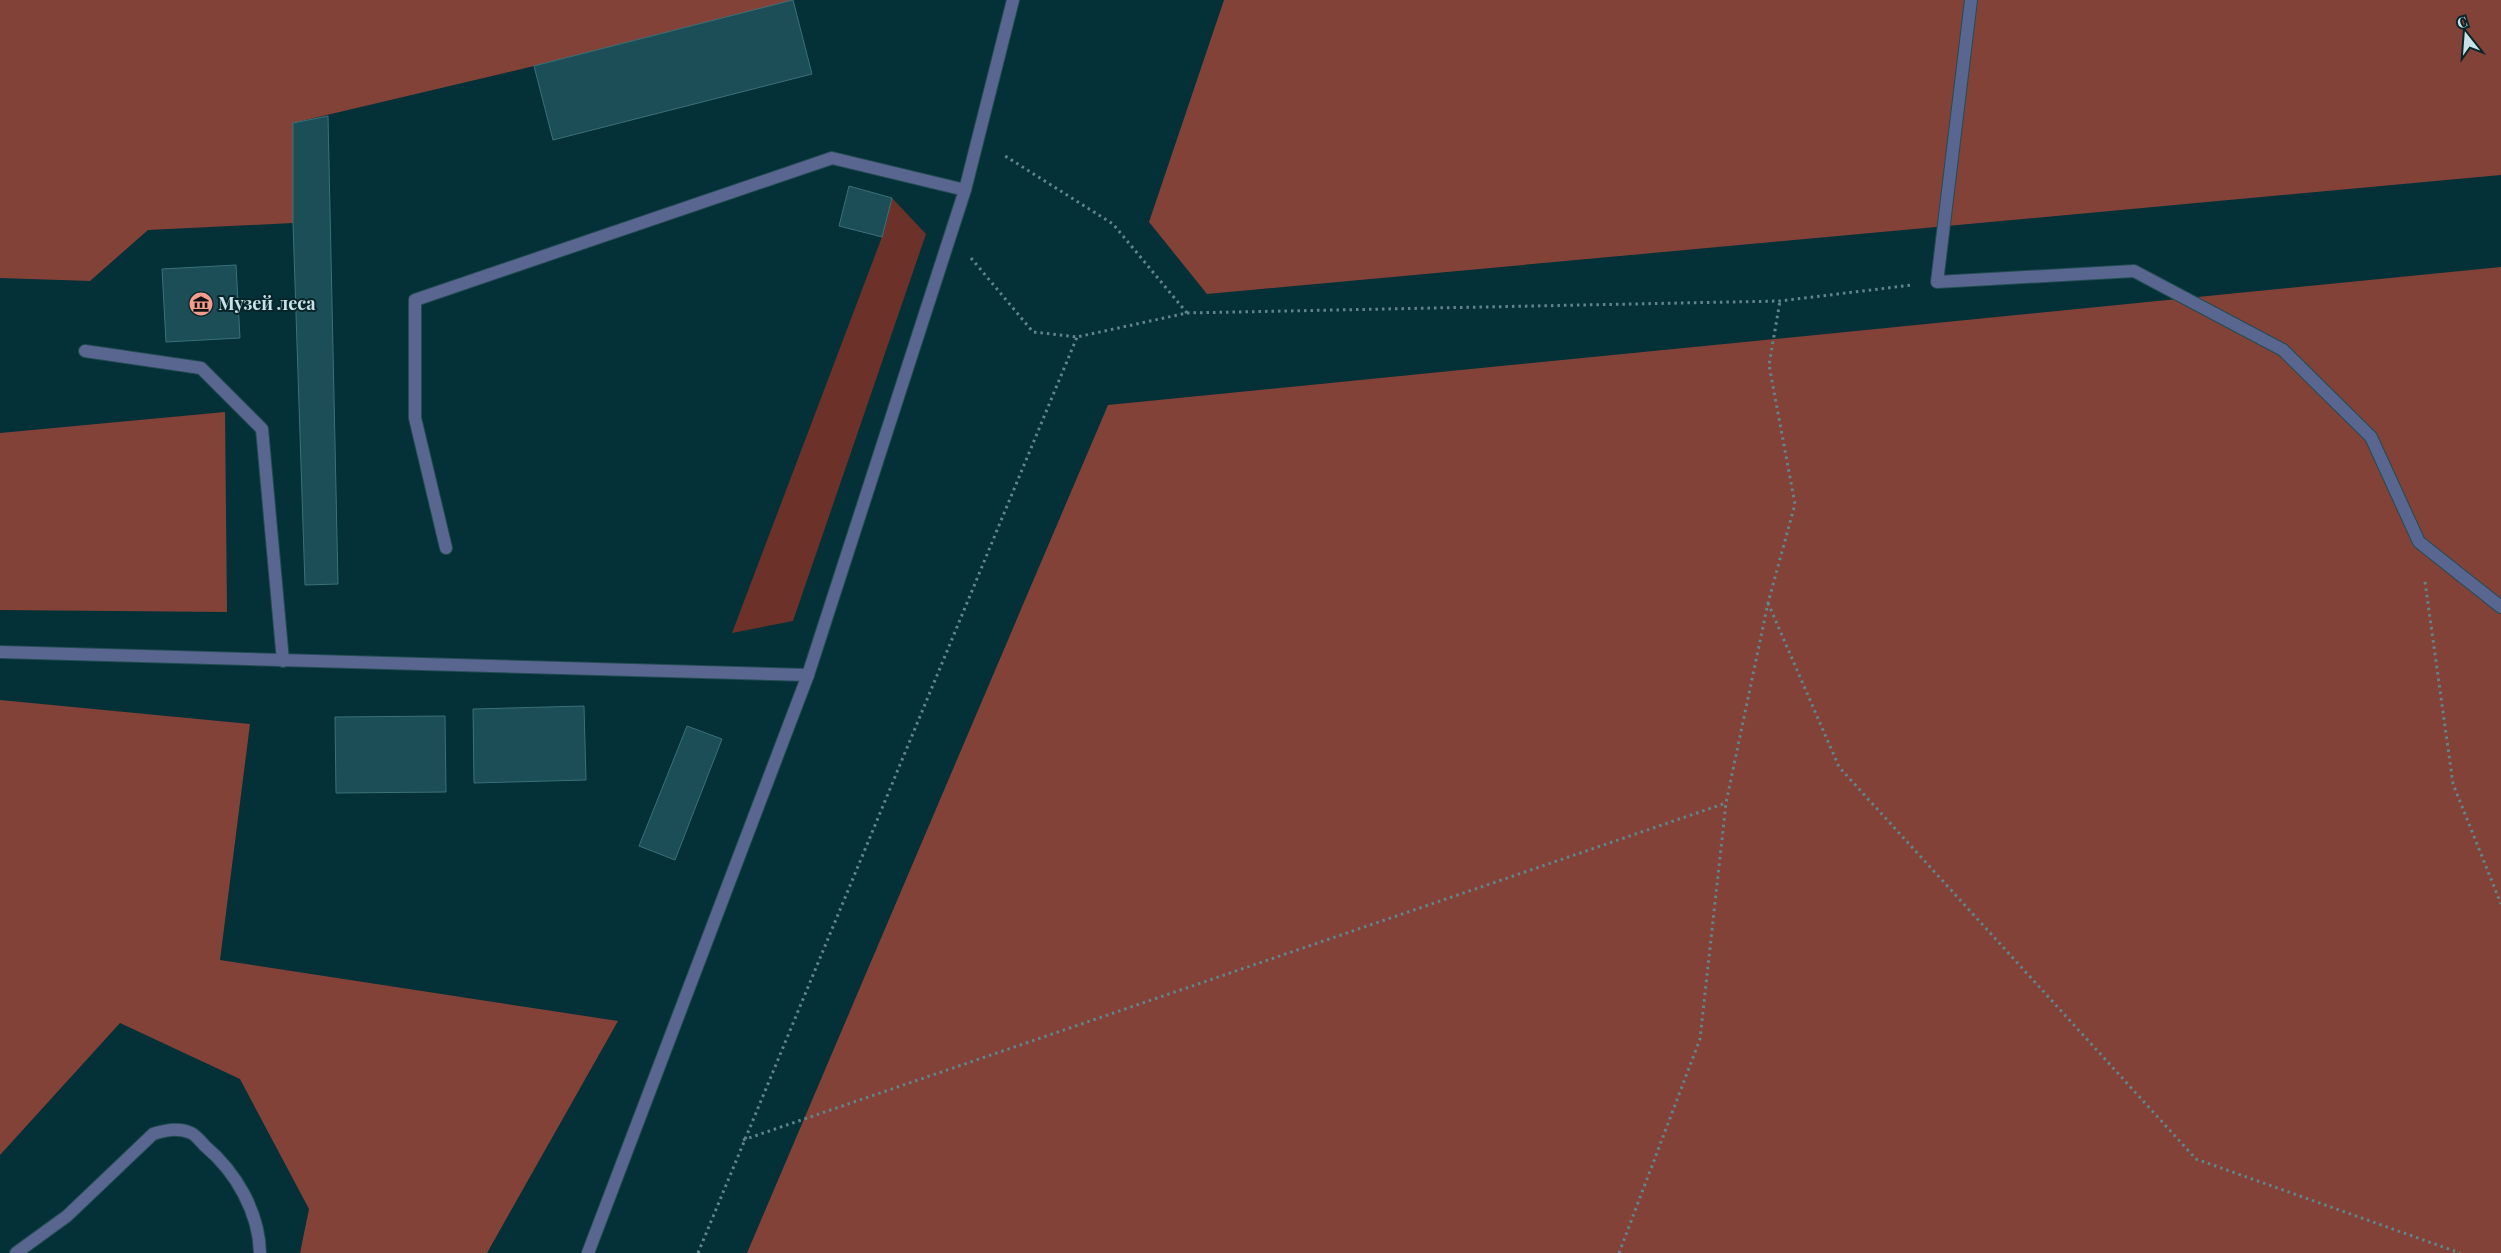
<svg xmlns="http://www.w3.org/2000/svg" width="2501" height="1253" font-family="'Playfair Display',serif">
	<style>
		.green { fill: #6c3229 }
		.forest { fill: #824237 }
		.building { fill: #1b4e56; stroke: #3c717a }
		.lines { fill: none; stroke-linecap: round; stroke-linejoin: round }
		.minor-casing { stroke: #234c53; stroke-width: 14 }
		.path { stroke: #62858b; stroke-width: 3; stroke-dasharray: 2.5 4; stroke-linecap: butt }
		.minor { stroke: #596690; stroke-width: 12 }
		.labels { text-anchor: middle; stroke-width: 4; stroke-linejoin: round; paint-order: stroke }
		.poi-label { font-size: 18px; font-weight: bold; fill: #c8e2e8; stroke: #08252a; text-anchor: start }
	</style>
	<rect width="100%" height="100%" fill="#043037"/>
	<!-- green -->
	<polygon class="green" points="892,198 926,234 793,621 732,633 882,237"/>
	<!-- forest -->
	<g class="forest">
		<polygon points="0,0 793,0 534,66 293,123 293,223 148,230 90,281 0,278"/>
		<polygon points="1224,0 2501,0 2501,175 1207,294 1149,222"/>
		<polygon points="2501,267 2501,1253 747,1253 1108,405"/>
		<polygon points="225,412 227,612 0,610 0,433"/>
		<polygon points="0,700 250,724 220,960 618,1021 487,1253 300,1253 309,1209 240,1079 120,1023 0,1155"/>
	</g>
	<!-- building -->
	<g class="building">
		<polygon points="793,0 812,74 553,140 534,66"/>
		<polygon points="328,116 338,584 305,585 293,223 293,123"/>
		<polygon points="849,186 892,198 882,237 839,226"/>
		<polygon points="236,265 240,338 166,342 162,269"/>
		<polygon points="584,706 586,780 474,783 473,709"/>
		<polygon points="445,716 446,792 336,793 335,717"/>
		<polygon points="687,726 722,739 675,860 639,846"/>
	</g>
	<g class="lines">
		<defs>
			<g id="minor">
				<polyline points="1971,0 1937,282 2134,271 2283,350 2371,437 2419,542 2501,607"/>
				<polyline points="85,351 201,368 262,429 283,661"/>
				<polyline points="446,548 415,418 415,300 832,158 965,190"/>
				<polyline points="0,652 808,675"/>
				<path d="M 16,1253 L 67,1216 L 153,1134 C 165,1130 179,1127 191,1133 C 196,1135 201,1142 205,1146 C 236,1172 259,1212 260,1253"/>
				<polyline points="588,1253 808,675 965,190 1013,0"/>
			</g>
		</defs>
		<!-- minor casing -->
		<use href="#minor" class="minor-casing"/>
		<!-- path -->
		<g class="path">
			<polyline points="971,258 1033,332 1077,337 1187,313 1113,224 1002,154"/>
			<polyline points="1187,313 1780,301 1912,285"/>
			<polyline points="2425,582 2453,784 2501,904"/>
			<polyline points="1768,603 1839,767 2196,1159 2460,1253"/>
			<polyline points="743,1140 1726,803"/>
			<polyline points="698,1253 1077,337"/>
			<polyline points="1619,1253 1700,1039 1726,803 1768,603 1795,504 1769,365 1780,301"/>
		</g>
		<!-- minor -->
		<use href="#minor" class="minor"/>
	</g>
	<!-- icons -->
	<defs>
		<symbol id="museum-disc" viewBox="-11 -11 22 22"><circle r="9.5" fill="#f59d8d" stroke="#08252a"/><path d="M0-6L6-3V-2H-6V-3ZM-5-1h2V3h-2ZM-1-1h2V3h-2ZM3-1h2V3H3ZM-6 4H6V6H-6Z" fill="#111"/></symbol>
	</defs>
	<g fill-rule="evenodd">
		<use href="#museum-disc" x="187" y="290" width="28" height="28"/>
	</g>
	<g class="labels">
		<!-- poi labels -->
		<g class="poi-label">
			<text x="218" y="310">Музей леса</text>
		</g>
	</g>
	<!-- north arrow -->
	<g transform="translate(2466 35) rotate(343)" stroke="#08252a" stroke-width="4" paint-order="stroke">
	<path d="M0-4L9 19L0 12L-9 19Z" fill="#c8e2e8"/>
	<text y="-8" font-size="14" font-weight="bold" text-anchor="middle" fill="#c8e2e8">С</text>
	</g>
</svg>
